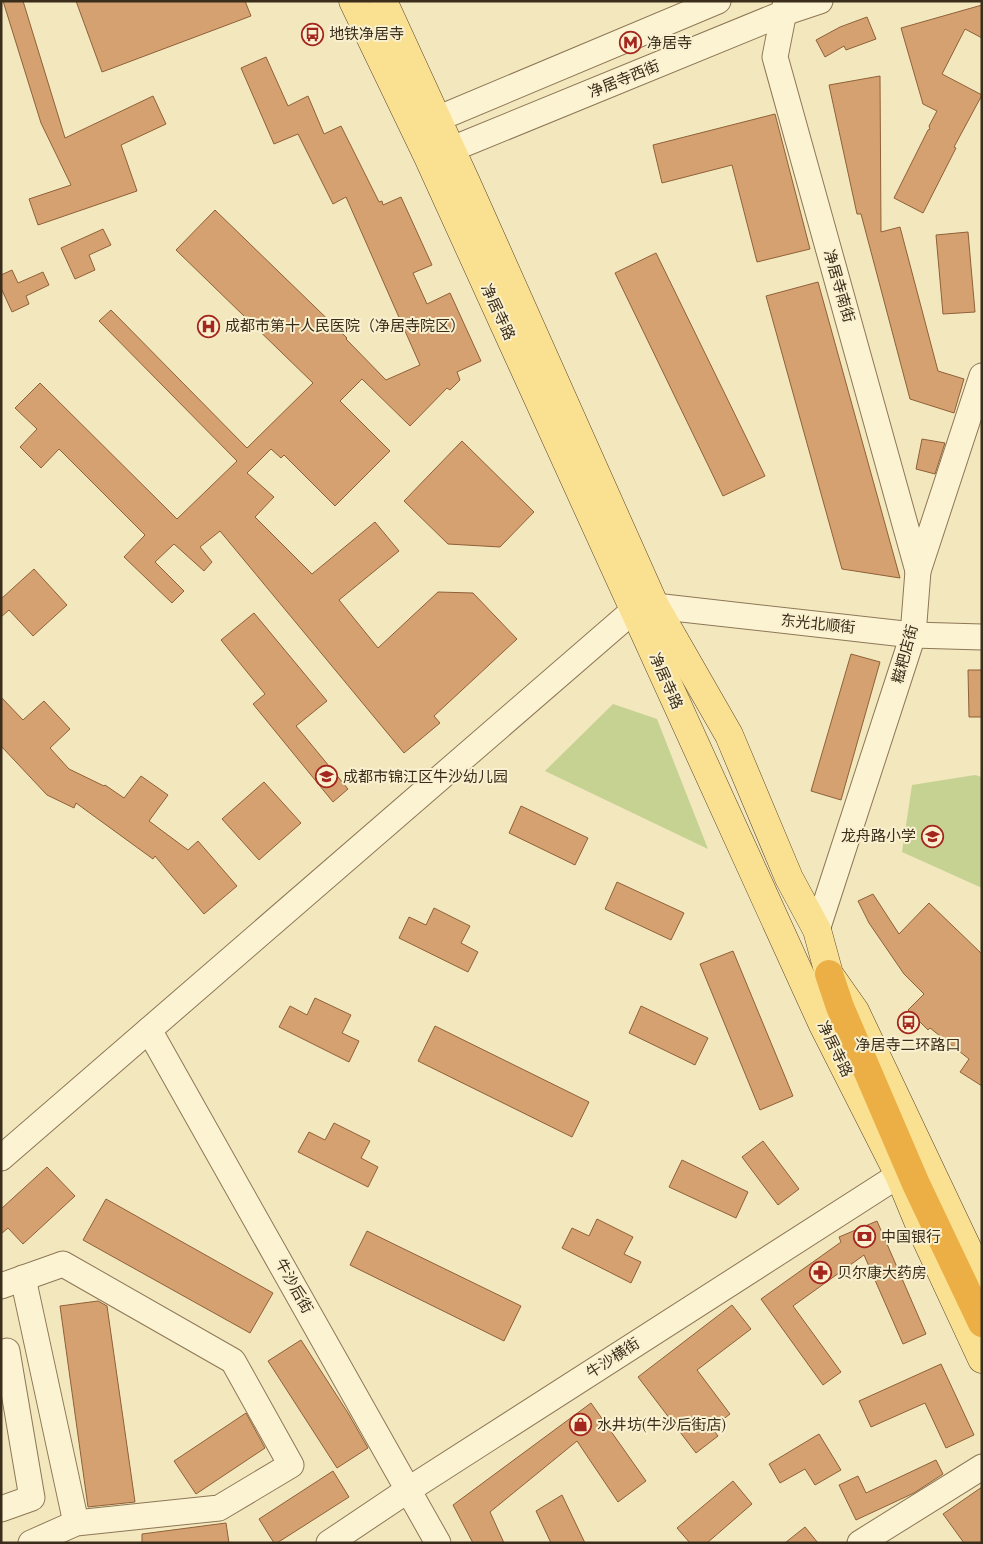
<svg xmlns="http://www.w3.org/2000/svg" width="983" height="1544" font-family="'Playfair Display','Noto Sans SC',serif">
	<style>
		.green { fill: #c6d291 }
		.building { fill: #d5a170; stroke: #8f6138 }
		.lines { fill: none; stroke-linecap: round; stroke-linejoin: round }
		.minor-casing { stroke: #8d7755; stroke-width: 27 }
		.major-casing { stroke: #5a442a; stroke-width: 29 }
		.highway-casing { stroke: #5a442a; stroke-width: 29 }
		.minor { stroke: #fcf3d3; stroke-width: 25 }
		.major { stroke: #fae192; stroke-width: 28 }
		.highway { stroke: #ecaf45; stroke-width: 28 }
		.labels { text-anchor: middle; stroke-width: 4; stroke-linejoin: round; paint-order: stroke }
		.poi-label { font-size: 15px; fill: #3b2d1b; stroke: #f9f0cf; text-anchor: start }
		.street-label { font-size: 15px; fill: #3b2d1b; stroke: #f9f0cf }
	</style>
	<rect width="100%" height="100%" fill="#f3e7be"/>
	<!-- green -->
	<g class="green">
		<polygon points="613,704 657,719 708,849 545,771"/>
		<polygon points="975,775 982,777 982,888 902,852 912,785"/>
	</g>
	<!-- building -->
	<g class="building">
		<polygon points="3,1 23,1 65,138 153,96 166,124 121,145 137,191 38,225 29,199 71,185 41,123"/>
		<polygon points="76,1 245,1 251,16 102,72"/>
		<polygon points="982,5 982,38 965,29 942,74 982,95 954,147 956,148 923,213 894,198 928,130 930,129 929,126 937,111 923,104 901,28"/>
		<polygon points="867,17 876,39 846,50 844,46 825,57 816,40 840,27"/>
		<polygon points="266,57 288,106 308,96 324,134 341,126 379,202 382,201 383,205 401,197 432,265 413,273 427,304 450,293 481,361 457,372 460,380 450,390 447,388 410,426 362,379 340,401 390,451 335,506 284,455 281,458 271,449 247,473 274,497 255,517 312,574 375,522 399,551 339,600 378,648 438,592 473,593 517,639 434,716 440,723 404,753 220,531 200,547 212,562 204,571 174,544 155,562 184,591 172,603 124,557 145,535 59,449 41,468 20,447 37,429 15,408 40,383 177,519 237,461 99,321 111,310 247,448 313,383 176,250 215,210 347,338 346,339 386,380 420,365 346,197 333,204 298,134 274,144 241,68"/>
		<polygon points="880,76 881,232 900,227 938,371 964,379 954,413 910,399 861,214 857,214 829,85"/>
		<polygon points="775,114 810,249 757,262 732,165 662,183 653,145"/>
		<polygon points="103,229 111,245 89,255 95,270 75,279 61,248"/>
		<polygon points="968,232 975,312 943,314 936,235"/>
		<polygon points="656,253 765,476 723,496 615,273"/>
		<polygon points="12,270 18,283 43,272 49,285 26,296 29,304 12,312 1,288 1,275"/>
		<polygon points="818,282 900,578 842,569 766,296"/>
		<polygon points="922,439 945,443 935,474 916,469"/>
		<polygon points="462,441 534,512 500,547 448,544 404,501"/>
		<polygon points="34,569 67,605 33,636 9,610 1,617 1,599"/>
		<polygon points="254,613 327,701 296,726 348,789 333,802 253,704 265,694 221,640"/>
		<polygon points="851,654 880,662 841,800 811,791"/>
		<polygon points="968,670 982,670 982,717 969,717"/>
		<polygon points="1,697 23,720 44,701 70,729 50,748 69,769 104,786 105,785 124,798 141,776 168,795 149,821 188,850 198,841 237,886 204,914 155,856 153,859 76,803 74,808 47,795 1,746"/>
		<polygon points="264,782 301,823 259,860 222,819"/>
		<polygon points="521,806 588,838 575,865 509,833"/>
		<polygon points="617,882 684,913 671,940 605,909"/>
		<polygon points="873,894 899,934 929,903 982,954 982,1086 960,1072 969,1059 930,1028 928,1030 908,1010 924,994 904,974 869,923 858,901"/>
		<polygon points="434,908 470,926 461,943 478,952 468,972 399,938 409,917 426,925"/>
		<polygon points="733,951 793,1096 760,1110 700,964"/>
		<polygon points="315,998 351,1015 342,1033 359,1041 349,1062 279,1027 290,1006 307,1015"/>
		<polygon points="641,1006 708,1038 695,1065 629,1033"/>
		<polygon points="435,1026 589,1102 572,1137 418,1061"/>
		<polygon points="334,1123 370,1141 361,1158 378,1167 368,1187 298,1152 309,1132 325,1140"/>
		<polygon points="763,1141 799,1189 778,1205 742,1157"/>
		<polygon points="682,1160 748,1192 736,1218 669,1187"/>
		<polygon points="47,1167 75,1196 23,1244 8,1228 1,1234 1,1209"/>
		<polygon points="106,1199 273,1293 250,1333 83,1240"/>
		<polygon points="597,1219 633,1237 624,1254 641,1262 631,1283 562,1248 572,1228 589,1236"/>
		<polygon points="877,1221 926,1334 903,1344 864,1255 793,1306 841,1372 823,1385 761,1299 841,1242 839,1237"/>
		<polygon points="367,1231 521,1306 504,1341 350,1265"/>
		<polygon points="98,1301 107,1306 135,1502 88,1507 60,1306"/>
		<polygon points="732,1305 751,1329 697,1370 730,1414 712,1428 718,1436 696,1453 638,1377"/>
		<polygon points="301,1340 348,1413 368,1448 337,1468 268,1361"/>
		<polygon points="941,1364 974,1435 946,1448 925,1403 871,1427 859,1401"/>
		<polygon points="591,1403 646,1481 618,1502 577,1441 490,1512 504,1543 473,1543 453,1505"/>
		<polygon points="246,1413 265,1448 196,1494 174,1461"/>
		<polygon points="819,1434 841,1470 815,1485 805,1469 780,1483 769,1464"/>
		<polygon points="936,1460 943,1474 914,1493 856,1520 839,1485 858,1476 866,1493"/>
		<polygon points="333,1471 349,1497 277,1543 274,1543 259,1519"/>
		<polygon points="733,1481 752,1504 707,1543 690,1543 677,1528"/>
		<polygon points="982,1487 982,1543 964,1543 943,1514"/>
		<polygon points="562,1495 585,1543 551,1543 536,1511"/>
		<polygon points="226,1523 229,1543 142,1543 142,1534"/>
		<polygon points="805,1527 818,1543 785,1543"/>
	</g>
	<g class="lines">
		<defs>
			<g id="minor">
				<polyline points="786,1 775,57 918,571"/>
				<polyline points="418,127 718,1"/>
				<polyline points="432,156 452,149 784,13 820,1"/>
				<polyline points="655,606 913,635 982,637"/>
				<polyline points="817,930 913,635 918,571 982,376"/>
				<polyline points="149,1030 438,1543"/>
				<polyline points="1,1158 634,610"/>
				<polyline points="23,1278 76,1523"/>
				<polyline points="1,1286 63,1264 233,1361 291,1465 219,1508 76,1523 31,1543"/>
				<polyline points="1,1509 32,1498 7,1351"/>
				<polyline points="329,1543 408,1490 899,1175"/>
				<polyline points="860,1543 982,1467"/>
			</g>
			<g id="major">
				<polyline points="353,1 428,157 823,1025 899,1175 920,1226 982,1359"/>
				<polyline points="383,1 466,182 655,606 729,735 789,878 817,930 829,974 855,1011 982,1279"/>
			</g>
			<polyline id="highway" points="829,974 840,1007 916,1184 982,1323"/>
		</defs>
		<!-- minor casing -->
		<use href="#minor" class="minor-casing"/>
		<!-- major casing -->
		<use href="#major" class="major-casing"/>
		<!-- highway casing -->
		<use href="#highway" class="highway-casing"/>
		<!-- minor -->
		<use href="#minor" class="minor"/>
		<!-- major -->
		<use href="#major" class="major"/>
		<!-- highway -->
		<use href="#highway" class="highway"/>
	</g>
	<!-- icons -->
	<defs>
		<symbol id="bus-ring" viewBox="-11 -11 22 22"><circle r="9.5" fill="#f9f0cf" stroke="#a3271e" stroke-width="1.5"/><path d="M-5-6H5V4H4V6H2V4H-2V6H-4V4H-5ZM-3.5-4V0h7V-4ZM-3.5 1.2v1.5H-2V1.2ZM2 1.2v1.5H3.5V1.2Z" fill="#a3271e"/></symbol>
		<symbol id="metro-ring" viewBox="-11 -11 22 22"><circle r="9.5" fill="#f9f0cf" stroke="#a3271e" stroke-width="1.5"/><path d="M-5.5 5V-5H-3L0 0L3-5H5.5V5H3V-.5L0 4L-3-.5V5Z" fill="#a3271e"/></symbol>
		<symbol id="hospital-ring" viewBox="-11 -11 22 22"><circle r="9.5" fill="#f9f0cf" stroke="#a3271e" stroke-width="1.5"/><path d="M-5-5h3v3.5h4V-5h3V5h-3V1.5h-4V5h-3Z" fill="#a3271e"/></symbol>
		<symbol id="school-ring" viewBox="-11 -11 22 22"><circle r="9.5" fill="#f9f0cf" stroke="#a3271e" stroke-width="1.5"/><path d="M0-5L7-2L0 1L-7-2ZM-4 1L0 2.5L4 1V4Q0 6-4 4Z" fill="#a3271e"/></symbol>
		<symbol id="bank-ring" viewBox="-11 -11 22 22"><circle r="9.5" fill="#f9f0cf" stroke="#a3271e" stroke-width="1.5"/><path d="M-6-4H6V4H-6ZM0-2.3a2.3 2.3 0 1 0 0 4.6a2.3 2.3 0 1 0 0-4.6Z" fill="#a3271e"/></symbol>
		<symbol id="pharmacy-ring" viewBox="-11 -11 22 22"><circle r="9.5" fill="#f9f0cf" stroke="#a3271e" stroke-width="1.5"/><path d="M-2-6h4v4h4v4h-4v4h-4v-4h-4v-4h4Z" fill="#a3271e"/></symbol>
		<symbol id="shop-ring" viewBox="-11 -11 22 22"><circle r="9.5" fill="#f9f0cf" stroke="#a3271e" stroke-width="1.5"/><path d="M-5-2.5h2.3a2.7 3.5 0 0 1 5.4 0H5L5.5 6h-11ZM-1.5-2.5h3a1.5 2.3 0 0 0-3 0Z" fill="#a3271e"/></symbol>
	</defs>
	<g fill-rule="evenodd">
		<use href="#bus-ring" x="300" y="22" width="25" height="25"/>
		<use href="#metro-ring" x="618" y="30" width="25" height="25"/>
		<use href="#hospital-ring" x="196" y="314" width="25" height="25"/>
		<use href="#school-ring" x="314" y="764" width="25" height="25"/>
		<use href="#school-ring" x="920" y="824" width="25" height="25"/>
		<use href="#bus-ring" x="896" y="1010" width="25" height="25"/>
		<use href="#bank-ring" x="852" y="1224" width="25" height="25"/>
		<use href="#pharmacy-ring" x="808" y="1260" width="25" height="25"/>
		<use href="#shop-ring" x="568" y="1412" width="25" height="25"/>
	</g>
	<g class="labels">
		<!-- poi labels -->
		<g class="poi-label">
			<text x="329" y="39">地铁净居寺</text>
			<text x="647" y="48">净居寺</text>
			<text x="225" y="331">成都市第十人民医院（净居寺院区）</text>
			<text x="343" y="782">成都市锦江区牛沙幼儿园</text>
			<text x="916" y="841" text-anchor="end">龙舟路小学</text>
			<text x="908" y="1050" text-anchor="middle">净居寺二环路口</text>
			<text x="881" y="1242">中国银行</text>
			<text x="837" y="1278">贝尔康大药房</text>
			<text x="597" y="1430">水井坊(牛沙后街店)</text>
		</g>
		<!-- street labels -->
		<g class="street-label">
			<text transform="translate(624 79) rotate(-22)" y="5">净居寺西街</text>
			<text transform="translate(839 286) rotate(74)" y="5">净居寺南街</text>
			<text transform="translate(498 312) rotate(65)" y="5">净居寺路</text>
			<text transform="translate(818 624) rotate(6)" y="5">东光北顺街</text>
			<text transform="translate(905 654) rotate(-75)" y="5">糍粑店街</text>
			<text transform="translate(666 681) rotate(66)" y="5">净居寺路</text>
			<text transform="translate(835 1049) rotate(64)" y="5">净居寺路</text>
			<text transform="translate(294 1286) rotate(61)" y="5">牛沙后街</text>
			<text transform="translate(613 1358) rotate(-33)" y="5">牛沙横街</text>
		</g>
	</g>
	<!-- border -->
	<rect width="983" height="1544" fill="none" stroke="#3b2d1b" stroke-width="5"/>
</svg>
